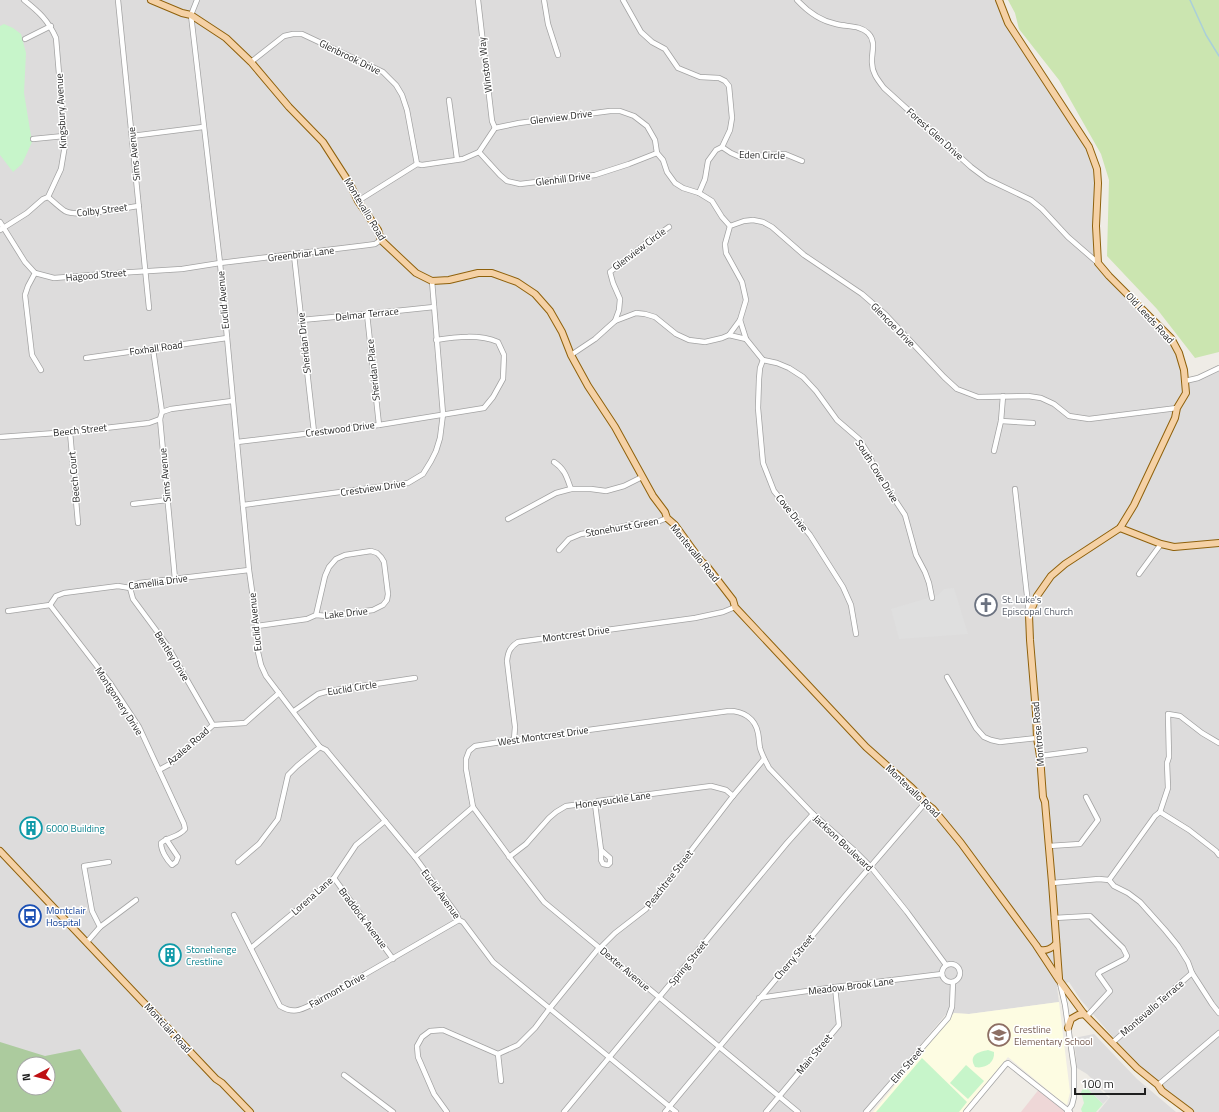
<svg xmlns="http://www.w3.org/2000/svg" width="1219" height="1112" viewBox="0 0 1219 1112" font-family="'Titillium Web',sans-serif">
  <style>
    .residential { fill: #dddcdc; fill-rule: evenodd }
    .commercial { fill: #eed7d7 }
    .education { fill: #fdfce2 }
    .grass { fill: #cbe5b0 }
    .forest { fill: #accb9e; fill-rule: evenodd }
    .park { fill: #c7f5ca }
    .parking { fill: #dfdfdf }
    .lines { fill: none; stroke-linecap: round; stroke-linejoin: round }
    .stream { stroke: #aacfd9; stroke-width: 1.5 }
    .minor-casing { stroke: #a3a3a3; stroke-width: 6 }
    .major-casing { stroke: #8f610c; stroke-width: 8 }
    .minor { stroke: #fff; stroke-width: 4.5 }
    .major { stroke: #f5d1a5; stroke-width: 6 }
    .labels { text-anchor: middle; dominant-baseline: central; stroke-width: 3; stroke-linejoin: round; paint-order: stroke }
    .street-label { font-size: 10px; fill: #1f1f1f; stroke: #fff }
    .worship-label { font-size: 10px; fill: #5b616d; stroke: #fff; text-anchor: start }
    .culture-label { font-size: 10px; fill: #0d838f; stroke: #fff; text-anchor: start }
    .transit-label { font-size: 10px; fill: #164399; stroke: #fff; text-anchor: start }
    .education-label { font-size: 10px; fill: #785e54; stroke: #fff; text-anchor: start }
  </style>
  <rect width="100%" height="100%" fill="#efece6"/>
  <g class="residential">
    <path d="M0,0h1001l9,22 89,146 -1,58 2,36 81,90 8,27 9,-2 21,-11v746h-27l-36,-30 -44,-46 -32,-37 -11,-17 -12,5 2,15 -90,12 -22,-1 -83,99h-864zM24,1064h24v24h-24z"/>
    <path d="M1094,1034l43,45 39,33h-78l12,-15 -23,-23 -10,-6 -3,-30z"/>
  </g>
  <path class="commercial" d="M1040,1088l29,24h-48z"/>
  <path class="education" d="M1059,1002l11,90 -3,13 -11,-8 -48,-40 -45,55h-90l81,-99 15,1z"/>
  <path class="grass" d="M1008,0h211v352l-24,6 -38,-49 -50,-53 2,-76 -8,-26 -42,-74 -40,-51 -4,-16z"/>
  <path class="forest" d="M0,1042l45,14 35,-7 42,63h-122zM24,1064h24v24h-24z"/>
  <g class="park">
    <path d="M4,24l9,4 8,6 5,19 -2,40 8,49 -10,22 -9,8 -13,-17v-129z"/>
    <path d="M988,1050l6,2c1,11 -9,17 -19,15 -7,-12 3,-15 13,-17z"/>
    <path d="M922,1058l45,44 -8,10h-83z"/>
    <path d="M966,1065l18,16 -16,18 -18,-16z"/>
    <path d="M1085,1086l18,18 -7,8h-14l-1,-3 3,-6 -3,-11z"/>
  </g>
  <g class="parking">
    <path d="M954,588l14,46 -69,5 -8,-30 47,-14 6,-6z"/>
    <path d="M1090,1080l19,18 -6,6 -18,-18z"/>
  </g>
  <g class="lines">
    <path class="stream" d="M1190,0l16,35 13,21"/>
    <g class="minor-casing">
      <g id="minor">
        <path d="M118,0l31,308"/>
        <path d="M197,0l-6,15 29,248 29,307 8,56 1,26 3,13 5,11 54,71 6,3 89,107 41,56 3,7 4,2 30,40 183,150"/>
        <path d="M478,0l14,121 3,7"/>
        <path d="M544,0l4,24 10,31"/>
        <path d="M623,0l18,32 11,10 13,7 13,19 22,9 19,1 6,3 4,5 3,32 -2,12 -8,17 -6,3 -8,11 -3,18 -6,14"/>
        <path d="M797,0c11,12 24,21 39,24 11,3 24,1 32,9 9,9 3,20 4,30 0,10 6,17 12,25l87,79 16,12 44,21 11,9 26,28 30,26"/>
        <path d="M25,39l26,-13"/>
        <path d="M251,62l33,-26 9,-2h9l81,38 13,13 6,10 5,15 10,54"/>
        <path d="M449,100l8,59"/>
        <path d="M132,136l71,-9"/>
        <path d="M33,139l31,-3"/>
        <path d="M722,147l9,6 9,4 45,-3 17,7"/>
        <path d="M479,152l21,23 7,6 13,3 75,-9 34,-11 28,-11"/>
        <path d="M48,197c5,4 11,10 17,14 13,7 57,-3 74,-5"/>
        <path d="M358,201l59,-37 5,1 41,-6 16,-7 16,-24 24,-5 91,-12h10l14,5 13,10 8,14 2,13 6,7 4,12 8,11 8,5 16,5 13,8 10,16 8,9"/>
        <path d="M0,222l25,40 10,11 19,5 63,-5 65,-4 38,-6 148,-18 7,-1 6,-4"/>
        <path d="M0,230l27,-17 16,-14 5,-2 13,-28 4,-24 -9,-107c-8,-18 -17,-26 -32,-38"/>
        <path d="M294,255l20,177"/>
        <path d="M35,273l-7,13 -3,9 7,60 9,15"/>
        <path d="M367,314l12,111"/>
        <path d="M301,320l66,-6 67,-7"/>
        <path d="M740,320l6,19 17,21 14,3 12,5 14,9 13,14 21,29 22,19 9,14 9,20 28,42 11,40 9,17 4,11 3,15"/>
        <path d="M615,321l4,-11 1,-11 -7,-16 -3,-11 35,-28 24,-17"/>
        <path d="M729,335l11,-15 6,-20 -4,-18 -16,-29 -1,-9 5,-18 14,-5 9,-1 10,2 9,5 32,28 58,39 24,21 58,62 13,12 21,8 50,-1 13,2 13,6 15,12 20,3 88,-11"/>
        <path d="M153,349l9,63 -2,7 15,160"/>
        <path d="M571,355l24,-16 20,-18 21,-8 9,1 10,3 21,17 13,6 16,2 17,-4 7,-3 17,4"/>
        <path d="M86,358l141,-20"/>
        <path d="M763,360l-3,8 -1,11 -1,29 5,55 11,28 36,44 33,52 8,18 5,29"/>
        <path d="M1185,381l13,-3 21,-10"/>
        <path d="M162,412l9,-3 61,-8"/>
        <path d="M1001,421l32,2"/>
        <path d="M70,432l8,91"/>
        <path d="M0,437l70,-5 79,-9 11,-4"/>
        <path d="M237,442l142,-17 105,-17 9,-11 10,-18 1,-24 -6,-13c-19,-8 -42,-5 -62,-2"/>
        <path d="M994,451l7,-30 2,-25"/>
        <path d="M554,462c11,7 13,16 17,27"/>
        <path d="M1015,489l14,124"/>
        <path d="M133,504l34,-4"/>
        <path d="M243,505l165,-22 15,-9 8,-13 5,-10 4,-13 3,-24 -11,-133"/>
        <path d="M508,519l48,-26 15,-4h20l15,2 18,-5 18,-9"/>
        <path d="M559,550l10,-11 12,-5 31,-5 21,-5 24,-2 10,-4"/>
        <path d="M1139,574l22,-30"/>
        <path d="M130,588l3,11 34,46 46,80"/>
        <path d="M50,605l60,78 29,44 45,97 1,5c-6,8 -17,8 -24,14 0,8 6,17 11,22l4,-3 2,-5 -12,-18"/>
        <path d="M8,611l42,-6 6,-9 8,-3 54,-7 12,2 9,-5 110,-13"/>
        <path d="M257,626l50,-7 9,-4 11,1 46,-6 10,-5 4,-5 1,-6 -4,-32 -3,-5 -4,-4 -6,-2 -26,4 -9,4 -7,8 -4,9 -9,39"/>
        <path d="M947,677l29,51 8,9 7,3 9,2 37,-4"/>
        <path d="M294,711l24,-17 11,-3 86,-13"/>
        <path d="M514,740l1,-13 -8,-66c1,-9 3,-14 11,-19l177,-24 28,-6 12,-5"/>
        <path d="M1040,756l45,-6"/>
        <path d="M159,770l11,-6 43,-39 32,-2 34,-30"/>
        <path d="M595,804l6,46v10l2,4 5,1 2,-2v-5l-9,-8"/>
        <path d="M473,807l41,56 30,39 254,210"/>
        <path d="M1160,812l29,18 27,21 3,4"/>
        <path d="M1049,846l31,-2 18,-24 -12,-23"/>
        <path d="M415,857l58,-50 -7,-38v-10l3,-8 6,-5 39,-6 215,-29c14,0 26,7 29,22 1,5 1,10 2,15 2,7 6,14 9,20l44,46 42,37 16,16 36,45 39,53"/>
        <path d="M509,857l17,-13 23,-26 7,-6 10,-6 24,-3 5,1 3,-3 113,-15 15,4 7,6"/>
        <path d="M238,862l21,-18 19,-25 10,-44 9,-9 23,-19"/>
        <path d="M334,878l59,81"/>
        <path d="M1109,880l46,-64 5,-4 8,-24 -1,-25 2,-6 -1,-43 12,2 22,17 17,10"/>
        <path d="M1109,880l5,6 14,7 12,9 25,28 13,16 10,16 4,11 20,31 7,9"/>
        <path d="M1052,883l47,-4 10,1"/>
        <path d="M234,915l46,91c15,9 22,3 37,-4l142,-82"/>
        <path d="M1054,918l36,-2 33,32 4,8 -2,3 -25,13 -2,2 12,17 -23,25"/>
        <path d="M100,927l36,-27"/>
        <path d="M87,942l13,-15 -8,-16 -8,-45 25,-4"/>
        <path d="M251,948l53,-44 30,-26 22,-33 29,-24"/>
        <circle cx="951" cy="973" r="9"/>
        <path d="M1060,983l5,22 9,63v29l-2,8 -5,7"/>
        <path d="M759,998l76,-11 107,-13"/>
        <path d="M1112,1043l80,-70"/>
        <path d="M498,1054l3,27"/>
        <path d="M344,1075l49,37"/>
        <path d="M1158,1085l61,-52"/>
        <path d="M447,1112l-13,-18 -16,-37 -1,-11 5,-9 8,-6 13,-1 55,24 20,-9 17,-17 15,-20 48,-59 2,-1 15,-15 31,-24 87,-113 31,-37"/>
        <path d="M564,1112l223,-269 26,-29"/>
        <path d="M665,1112l181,-217 79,-92"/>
        <path d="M766,1112l73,-87 -4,-38"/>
        <path d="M866,1112l82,-94 4,-11 1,-25"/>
        <path d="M966,1112l40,-48 2,-1 62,49"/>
      </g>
    </g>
    <g class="major-casing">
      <g id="major">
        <path d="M151,0l31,13 9,2 35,23 25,24 38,45 34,35 27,42 8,17 20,29 3,10 35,33 16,8 17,-1 29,-7h14l25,9 18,12 15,17 12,21 9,23 17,31 27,41 38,69 12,16 2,6 8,7 26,36 5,4 27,35 2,7 131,140 46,41 11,11 2,4 8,6 28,34 75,102 23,35 25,34 53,54 21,17 4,6 28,21"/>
        <path d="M999,0l9,23 81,124 8,22 1,14 -2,43 2,37 11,13 62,62 8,15 5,17 2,23 -9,15 -2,10 -41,87 -14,23 -55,36 -14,12 -14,20 -8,19 1,25 6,73 1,25 3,18 3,41 2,5 7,81 7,95"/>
        <path d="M1120,528l41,16 13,3 45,-4"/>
        <path d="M0,851l216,228 6,4 28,29"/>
        <path d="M1040,950c7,1 11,-1 16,-6"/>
        <path d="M1068,1028l3,-9 7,-4 6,-1"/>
      </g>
    </g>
    <use href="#minor" class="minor"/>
    <use href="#major" class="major"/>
  </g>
  <defs>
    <g id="church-ring" transform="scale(1.15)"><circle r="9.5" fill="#fff" stroke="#6b7280" stroke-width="1.5"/><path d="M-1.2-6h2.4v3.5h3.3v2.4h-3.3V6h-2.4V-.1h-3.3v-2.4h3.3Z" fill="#6b7280"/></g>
    <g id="building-ring" transform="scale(1.15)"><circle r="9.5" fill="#fff" stroke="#0f9aa8" stroke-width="1.5"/><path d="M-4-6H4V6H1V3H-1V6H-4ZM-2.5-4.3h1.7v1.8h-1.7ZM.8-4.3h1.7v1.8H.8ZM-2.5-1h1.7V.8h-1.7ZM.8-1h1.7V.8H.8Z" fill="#0f9aa8"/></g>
    <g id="bus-ring" transform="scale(1.15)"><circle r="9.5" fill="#fff" stroke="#1a4fb4" stroke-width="1.5"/><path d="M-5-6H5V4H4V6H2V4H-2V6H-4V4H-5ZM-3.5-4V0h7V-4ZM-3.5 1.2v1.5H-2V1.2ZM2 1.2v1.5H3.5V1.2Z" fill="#1a4fb4"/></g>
    <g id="school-ring" transform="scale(1.15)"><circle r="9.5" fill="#fff" stroke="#8d6e63" stroke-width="1.5"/><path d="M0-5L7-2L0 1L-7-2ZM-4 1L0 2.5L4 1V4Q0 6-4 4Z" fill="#8d6e63"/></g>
  </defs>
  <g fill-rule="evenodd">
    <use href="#church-ring" x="986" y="605"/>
    <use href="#building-ring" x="31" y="828"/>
    <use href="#bus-ring" x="30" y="916"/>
    <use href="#building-ring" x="170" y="955"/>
    <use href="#school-ring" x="999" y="1035"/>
  </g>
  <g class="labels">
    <g class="street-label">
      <text transform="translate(350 57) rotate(26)">Glenbrook Drive</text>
      <text transform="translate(485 65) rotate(-97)">Winston Way</text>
      <text transform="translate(61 111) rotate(-93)">Kingsbury Avenue</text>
      <text transform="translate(561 117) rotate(-7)">Glenview Drive</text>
      <text transform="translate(935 134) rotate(42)">Forest Glen Drive</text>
      <text transform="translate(134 154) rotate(-96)">Sims Avenue</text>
      <text transform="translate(762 155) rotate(1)">Eden Circle</text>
      <text transform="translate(563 179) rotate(-7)">Glenhill Drive</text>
      <text transform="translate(365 209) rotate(59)">Montevallo Road</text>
      <text transform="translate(102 210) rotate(-7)">Colby Street</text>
      <text transform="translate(639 249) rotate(-37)">Glenview Circle</text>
      <text transform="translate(301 254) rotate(-7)">Greenbriar Lane</text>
      <text transform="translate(96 275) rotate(-5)">Hagood Street</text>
      <text transform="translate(223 300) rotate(-95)">Euclid Avenue</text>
      <text transform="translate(367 314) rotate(-6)">Delmar Terrace</text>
      <text transform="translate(1150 318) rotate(47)">Old Leeds Road</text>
      <text transform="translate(893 325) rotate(45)">Glencoe Drive</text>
      <text transform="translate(304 343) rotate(-96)">Sheridan Drive</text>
      <text transform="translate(156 348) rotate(-8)">Foxhall Road</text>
      <text transform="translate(373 370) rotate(-96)">Sheridan Place</text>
      <text transform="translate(340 429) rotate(-7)">Crestwood Drive</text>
      <text transform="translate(80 430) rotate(-6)">Beech Street</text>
      <text transform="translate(877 471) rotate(58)">South Cove Drive</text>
      <text transform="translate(165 475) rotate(-95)">Sims Avenue</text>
      <text transform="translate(74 477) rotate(-95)">Beech Court</text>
      <text transform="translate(373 488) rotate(-8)">Crestview Drive</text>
      <text transform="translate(792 513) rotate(51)">Cove Drive</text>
      <text transform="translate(622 527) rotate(-10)">Stonehurst Green</text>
      <text transform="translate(695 553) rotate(51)">Montevallo Road</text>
      <text transform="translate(158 582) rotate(-8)">Camellia Drive</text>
      <text transform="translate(346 613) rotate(-6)">Lake Drive</text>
      <text transform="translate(255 622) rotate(-96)">Euclid Avenue</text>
      <text transform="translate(576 634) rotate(-8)">Montcrest Drive</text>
      <text transform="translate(172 656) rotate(58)">Bentley Drive</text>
      <text transform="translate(352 688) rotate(-9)">Euclid Circle</text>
      <text transform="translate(119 701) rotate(57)">Montgomery Drive</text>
      <text transform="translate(1038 734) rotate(-95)">Montrose Road</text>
      <text transform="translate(543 736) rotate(-8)">West Montcrest Drive</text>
      <text transform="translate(188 746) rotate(-41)">Azalea Road</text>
      <text transform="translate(913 791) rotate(44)">Montevallo Road</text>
      <text transform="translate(613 800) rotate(-8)">Honeysuckle Lane</text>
      <text transform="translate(843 843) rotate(43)">Jackson Boulevard</text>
      <text transform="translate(669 879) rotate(-52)">Peachtree Street</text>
      <text transform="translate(441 894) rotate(54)">Euclid Avenue</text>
      <text transform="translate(312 896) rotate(-42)">Lorena Lane</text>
      <text transform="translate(363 918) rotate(53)">Braddock Avenue</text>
      <text transform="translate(794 957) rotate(-50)">Cherry Street</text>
      <text transform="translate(688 963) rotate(-51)">Spring Street</text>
      <text transform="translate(625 969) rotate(40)">Dexter Avenue</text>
      <text transform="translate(851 986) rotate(-7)">Meadow Brook Lane</text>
      <text transform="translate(337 990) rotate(-29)">Fairmont Drive</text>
      <text transform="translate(1152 1008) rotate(-41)">Montevallo Terrace</text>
      <text transform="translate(168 1028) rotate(47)">Montclair Road</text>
      <text transform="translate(814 1054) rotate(-50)">Main Street</text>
      <text transform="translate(907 1065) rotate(-49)">Elm Street</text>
    </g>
    <g class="worship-label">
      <text x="1002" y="599">St. Luke's<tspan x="1002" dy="12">Episcopal Church</tspan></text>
    </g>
    <g class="culture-label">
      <text x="46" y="828">6000 Building</text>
      <text x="186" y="949">Stonehenge<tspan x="186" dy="12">Crestline</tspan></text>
    </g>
    <g class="transit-label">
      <text x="46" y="910">Montclair<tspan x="46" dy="12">Hospital</tspan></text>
    </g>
    <g class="education-label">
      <text x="1014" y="1029">Crestline<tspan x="1014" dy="12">Elementary School</tspan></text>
    </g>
  </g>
  <g transform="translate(36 1076) rotate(263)"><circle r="19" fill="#ffffff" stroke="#a5a5a5"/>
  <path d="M0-3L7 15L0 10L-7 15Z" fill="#bf1013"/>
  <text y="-6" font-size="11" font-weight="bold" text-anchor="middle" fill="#1f1f1f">N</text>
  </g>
  <path d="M1075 1088v6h70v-6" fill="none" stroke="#1f1f1f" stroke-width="2"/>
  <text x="1081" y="1088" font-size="12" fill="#1f1f1f" stroke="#ffffff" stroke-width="3" paint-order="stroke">100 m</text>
</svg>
